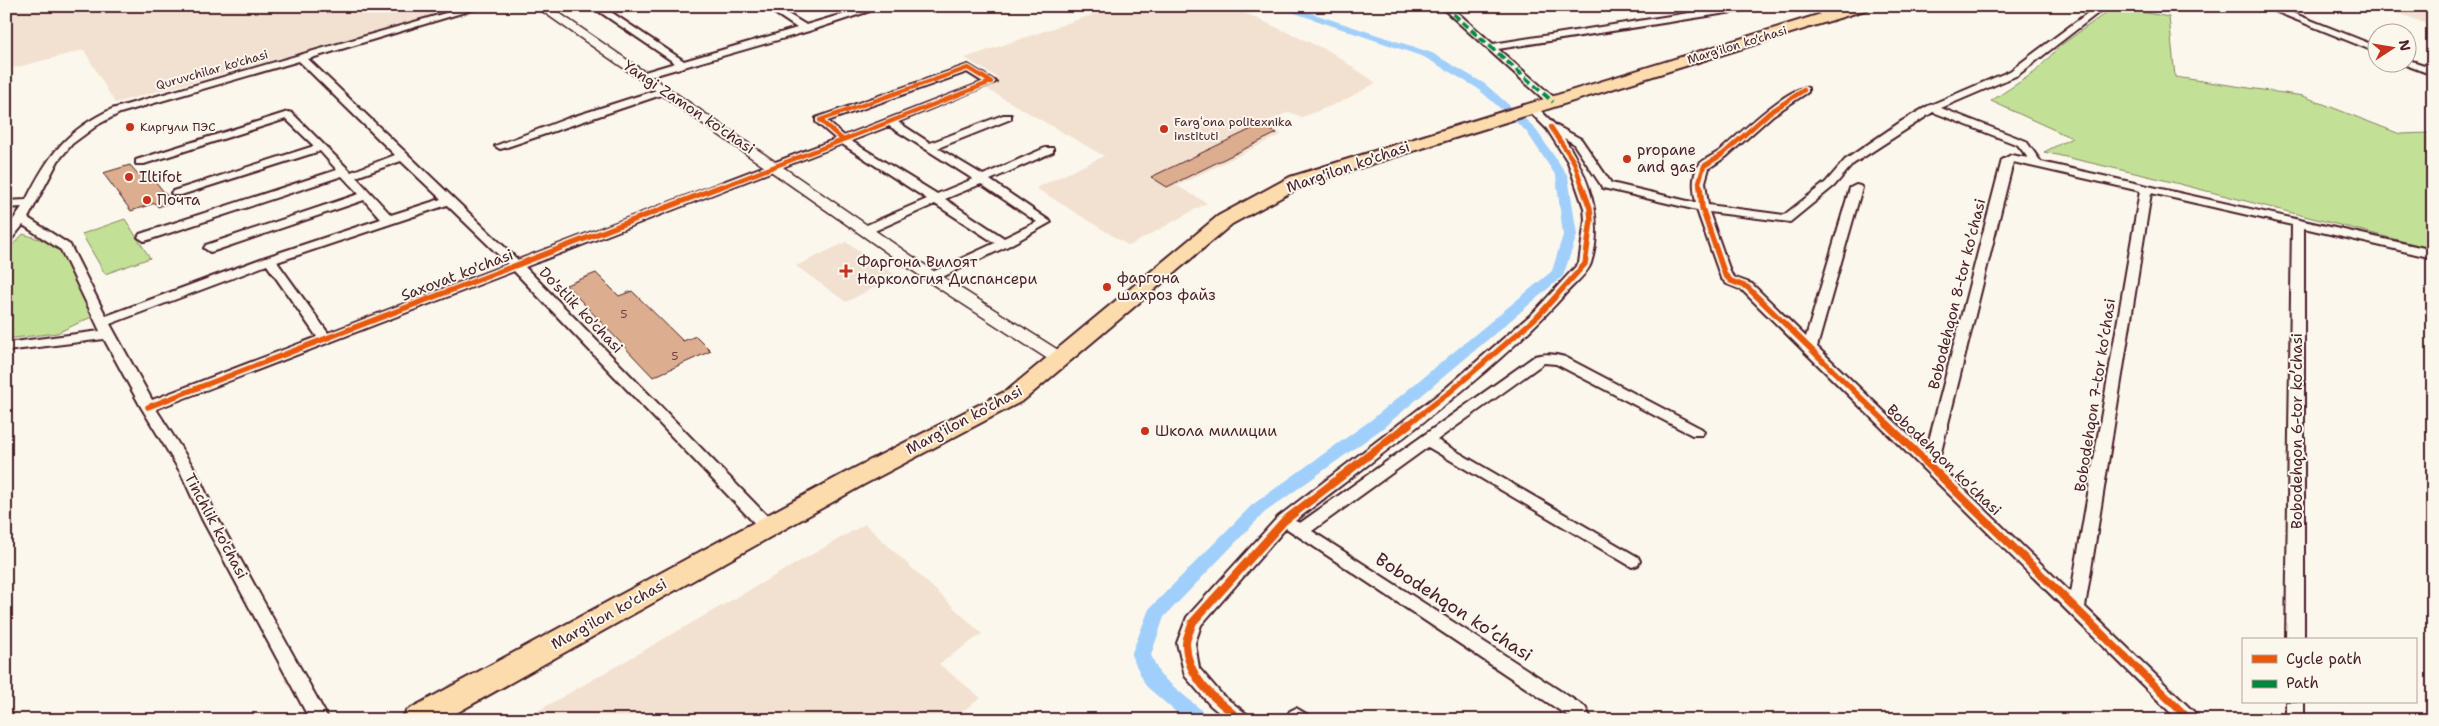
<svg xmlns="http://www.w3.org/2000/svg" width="2439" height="726" viewBox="0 0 2439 726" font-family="'Shantell Sans',sans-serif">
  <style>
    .built { fill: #f2e1d0 }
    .green { fill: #c3e097; stroke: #868061 }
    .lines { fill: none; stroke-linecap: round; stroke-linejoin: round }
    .canal { fill: #a1cffc; fill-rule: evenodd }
    .building { fill: #dcad8e; stroke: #4a1f2b }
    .minor-casing { stroke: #4a1f2b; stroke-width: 4 }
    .tertiary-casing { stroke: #4a1f2b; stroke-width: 3 }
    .primary-casing { stroke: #4a1f2b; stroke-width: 4 }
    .minor { fill: #fbf7ec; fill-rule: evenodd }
    .tertiary { fill: #fbf7ec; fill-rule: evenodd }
    .primary { fill: #fcdcac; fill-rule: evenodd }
    .rail { stroke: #4a1f2b; stroke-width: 2.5 }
    .quiet { stroke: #00873e; stroke-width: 4; stroke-dasharray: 8 4; stroke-linecap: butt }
    .cycleway-far2-casing { stroke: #fbf7ec; stroke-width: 7 }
    .cycleway-far1-casing { stroke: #fbf7ec; stroke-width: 9 }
    .cycleway-casing { stroke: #fbf7ec; stroke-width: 11 }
    .cycleway-far2 { stroke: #e8590c; stroke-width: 4.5 }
    .cycleway-far1 { stroke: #e8590c; stroke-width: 5.5 }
    .cycleway { stroke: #e8590c; stroke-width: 8 }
    .poi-dot { fill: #c8321e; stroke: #fbf7ec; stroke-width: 2 }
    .labels { text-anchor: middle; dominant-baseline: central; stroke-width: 4; stroke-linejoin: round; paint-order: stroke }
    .far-street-label { font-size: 12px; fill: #4a1f2b; stroke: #fbf7ec }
    .far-poi-label { font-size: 12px; fill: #4a1f2b; stroke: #fbf7ec; text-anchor: start }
    .number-label { font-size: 12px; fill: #6e4244 }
    .street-label { font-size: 15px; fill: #4a1f2b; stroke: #fbf7ec }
    .poi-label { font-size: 15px; fill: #4a1f2b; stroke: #fbf7ec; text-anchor: start }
    .near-street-label { font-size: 18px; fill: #4a1f2b; stroke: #fbf7ec }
  </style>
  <rect width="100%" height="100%" fill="#fbf7ec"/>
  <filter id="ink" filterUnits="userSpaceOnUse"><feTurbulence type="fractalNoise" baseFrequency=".02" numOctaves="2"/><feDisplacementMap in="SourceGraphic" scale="10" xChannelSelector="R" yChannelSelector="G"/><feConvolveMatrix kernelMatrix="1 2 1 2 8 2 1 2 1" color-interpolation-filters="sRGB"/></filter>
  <g filter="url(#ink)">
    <g class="built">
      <path d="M6,6h464l-355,97 -31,-53 -78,20z"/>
      <path d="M1118,6h19l18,8 25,-8h49l102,46 45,31 -35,19 -39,15 -13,-5 -28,12 21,10 -105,52 30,17 -78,43 -93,-58 68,-32 -124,-71 18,-7 -33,-20z"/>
      <path d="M2378,6l55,1v19z"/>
      <path d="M846,242l51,34 -51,26 -50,-36z"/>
      <path d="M865,524l117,110 -43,30 42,34 -31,22h-428z"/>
    </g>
    <g class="green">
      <path d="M2114,7l55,10 6,60 128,19 97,38 30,-1 3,2v114l-277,-71 -112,-26 28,-14 -81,-37 44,-29 26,-27z"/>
      <path d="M125,219l25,39 -45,16 -23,-40z"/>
      <path d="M23,234l42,13 33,67 -41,19 -51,6v-87z"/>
    </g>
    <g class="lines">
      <path class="canal" d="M1274,6h16l142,47 53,31 49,43 34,49 9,59 -14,41 -180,152 -119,85 -100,104 -13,38 9,20 46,39 3,6h-24l-39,-34 -15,-31 18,-46 103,-104 119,-85 181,-149 11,-36 -7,-59 -30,-45 -49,-43 -53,-31z"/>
    </g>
    <g class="building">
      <path d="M1260,125l17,8 -110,54 -16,-10z"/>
      <path d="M130,165l8,9 9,-3 25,31 -14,5 -3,-4 -24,8 -28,-38z"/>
      <path d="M596,273l23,23 13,-5 51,50 13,-5 15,15 -58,26 -87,-92z"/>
    </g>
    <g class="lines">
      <g class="minor-casing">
        <g id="minor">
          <path d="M470,6h15l-177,53 210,201 318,-121 -20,-17v-4l152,-53 28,17 -98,40 32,21 73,-28h8v4l-73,29 45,27 62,-27h8v4l-63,28 61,42 -43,24 -72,34h-8l-2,-3 2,-3 67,-31 -60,-39 -65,29h-8l-2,-3 2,-3 65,-28 -85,-55 -317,123 248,255 2,4 -2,4h-12l-247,-259 -358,138 41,64 21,46 111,201h-19l-108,-201 -21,-46 -40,-66 -37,-68 -98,12v-8l94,-12 -39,-81 -38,-25 -13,16 -4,1v-12l16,-23 -16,1v-7l20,-1c22,-44 40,-70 86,-91zM299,61l96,94 -44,17 -59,-59 -4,-1 -152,48v4h8l142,-45 28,27 -141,45 -2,2 2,2h8l139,-44 17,19 -197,64 -2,3 6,4 4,-1 194,-64 17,18 -153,51 -2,3 6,4 4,-1 150,-51 17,19 -115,38 -160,59 -36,-71 -42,-27 30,-57 14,-17 27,-20 21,-11zM967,72l16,10 -139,54 -17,-15zM889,126l84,53 -36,15 -86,-53zM401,161l40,38 -50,16 -35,-38zM981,184l56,38 -33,16 -59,-39zM447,205l61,59 -180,69 -51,-71zM267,265l50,72 -165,63 -42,-76z"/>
          <path d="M591,6h11l82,55 113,-33 -33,-22h11l31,19 64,-19h15l-76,25 -167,48 -5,-3 1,-2 37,-11z"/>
          <path d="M1440,6h10l43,38 240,-38h23l-4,3 -254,40 59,51v4h-8z"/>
          <path d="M1816,6h9l5,11 -2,2h-6z"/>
          <path d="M2097,6h10l-89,69 -77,33 85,33 15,21 392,88v8l-129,-30v412h-18l6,-415 -141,-32 -66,414 112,108 2,5h-21l-436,-430 -15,-6 -6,-6 -24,-68 -94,-22 -30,-45 -9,-5c24,37 41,80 27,125 -3,10 -17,21 -24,29 -76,85 -182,158 -272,229l5,2 235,-167c11,-3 19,-2 30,1l137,72 2,3 -2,3h-10l-136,-71 -12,-1 -107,77 201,117 2,4 -2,4 -6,2 -204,-120 -116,84 273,176 7,13h-18l-288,-192 -85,97 -6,18 4,25 23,27 26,20 2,5h-22l-18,-15 -25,-29 -8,-33 10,-26 91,-100 167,-128 89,-77 45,-49 6,-43 -1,-12 -16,-46 -21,-33 -19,-19v-4h8l19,19 26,14 30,44 85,20c-2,-12 -5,-26 3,-38 4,-6 16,-10 22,-15 14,-12 70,-66 87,-62v4l-35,23 -46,41 -18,12 -4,14 3,23 76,10 42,-33 19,-22 57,-39 26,-15 82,-35zM1933,112l85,33 10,13 -17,-3 -9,5 -76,292 -109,-105 45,-159 -2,-2 -4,-1 -6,3 -44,149 -54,-53 -17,-6 -4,-4 -22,-62 81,10 44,-36 19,-22zM2013,162l127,29 -69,402 -133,-129z"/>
          <path d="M2262,6h13l101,40v6z"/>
          <path d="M2406,59l27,9v7l-30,-11 -2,-2h5z"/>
          <path d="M663,88l4,1v4l-163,55 -4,1 -5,-3 71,-27z"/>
          <rect x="2286" y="702" width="18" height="18"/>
          <path d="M1296,708l12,7 2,5h-21l-2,-4 3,-5z"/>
        </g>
      </g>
      <g class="tertiary-casing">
        <path id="tertiary" d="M535,6h14l389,268 128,81 3,4 -3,4h-12l-128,-83z"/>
      </g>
      <g class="primary-casing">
        <path id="primary" d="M1847,6h23l-2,3 -564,176 -72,39 -208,176 -161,85 -419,235h-42l4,-9 439,-238 163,-83 210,-174 72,-39z"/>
      </g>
      <use href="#minor" class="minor"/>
      <use href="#tertiary" class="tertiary"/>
      <use href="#primary" class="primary"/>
      <path class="rail" d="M2416,6l17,6"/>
      <path class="quiet" d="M1444,6l109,96"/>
      <g class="cycleway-far2-casing">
        <g id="cycleway-far2">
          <path d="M968,68l23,14 -148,58 -23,-20z"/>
          <path d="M1551,127l23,35 9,26"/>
          <path d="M719,188l124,-48"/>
          <path d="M1700,188l-1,-6 5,-16 19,-12 46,-41 35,-23"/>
        </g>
      </g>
      <g class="cycleway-far1-casing">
        <g id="cycleway-far1">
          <path d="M1700,186l2,22 23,67 6,6 16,6 142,138"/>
          <path d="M148,407l574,-221"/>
          <path d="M1407,425l43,-33 89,-77 46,-51 6,-44 -1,-12 -8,-22"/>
        </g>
      </g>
      <g class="cycleway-casing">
        <g id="cycleway">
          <path d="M1887,424l303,296"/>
          <path d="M1241,720c-25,-20 -54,-41 -55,-76 0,-7 5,-15 7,-22l91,-101 125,-97"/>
        </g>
      </g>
      <use href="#cycleway-far2" class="cycleway-far2"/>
      <use href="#cycleway-far1" class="cycleway-far1"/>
      <use href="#cycleway" class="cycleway"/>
    </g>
  </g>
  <g class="poi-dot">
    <circle cx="130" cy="127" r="5"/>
    <circle cx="1164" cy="129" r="5"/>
    <circle cx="1627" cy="159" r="5"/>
    <circle cx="129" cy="177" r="5"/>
    <circle cx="147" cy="200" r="5"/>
    <path d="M843.5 263.5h5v5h5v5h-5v5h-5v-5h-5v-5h5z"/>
    <circle cx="1107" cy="287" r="5"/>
    <circle cx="1145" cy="431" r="5"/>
  </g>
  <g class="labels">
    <g class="far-street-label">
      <text transform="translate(1737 45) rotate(-17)">Marg'ilon ko'chasi</text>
      <text transform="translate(212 70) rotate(-16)">Quruvchilar ko'chasi</text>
    </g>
    <g class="far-poi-label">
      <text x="1174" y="122">Fargʻona politexnika<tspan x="1174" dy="14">instituti</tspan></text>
      <text x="140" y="127">Киргули ПЭС</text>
    </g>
    <g class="number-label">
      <text x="624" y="314">5</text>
      <text x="675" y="356">5</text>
    </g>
    <g class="street-label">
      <text transform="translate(689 107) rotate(34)">Yangi Zamon ko'chasi</text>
      <text transform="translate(1348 167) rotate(-19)">Marg'ilon ko'chasi</text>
      <text transform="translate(457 275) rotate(-21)">Saxovat ko'chasi</text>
      <text transform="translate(1957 294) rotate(-76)">Bobodehqon 8-tor koʼchasi</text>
      <text transform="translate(581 310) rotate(46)">Do'stlik ko'chasi</text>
      <text transform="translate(2095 395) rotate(-81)">Bobodehqon 7-tor koʼchasi</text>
      <text transform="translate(964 420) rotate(-28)">Marg'ilon ko'chasi</text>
      <text transform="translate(2297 431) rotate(-90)">Bobodehqon 6-tor koʼchasi</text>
      <text transform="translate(1944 460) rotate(44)">Bobodehqon koʼchasi</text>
      <text transform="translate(216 526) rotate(62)">Tinchlik ko'chasi</text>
      <text transform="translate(609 614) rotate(-29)">Marg'ilon ko'chasi</text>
    </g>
    <g class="poi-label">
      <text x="1637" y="150">propane<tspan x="1637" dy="17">and gas</tspan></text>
      <text x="139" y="177">Iltifot</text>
      <text x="157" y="200">Почта</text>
      <text x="857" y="262">Фаргона Вилоят<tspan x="857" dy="17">Наркология Диспансери</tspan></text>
      <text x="1117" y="278">фаргона<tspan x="1117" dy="17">шахроз файз</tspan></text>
      <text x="1155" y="431">Школа милиции</text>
    </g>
    <g class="near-street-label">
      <text transform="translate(1454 607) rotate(33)">Bobodehqon koʼchasi</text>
    </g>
  </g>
  <rect width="2439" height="726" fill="none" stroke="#fbf7ec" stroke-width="25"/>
  <rect x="12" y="12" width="2414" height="701" fill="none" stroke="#4a1f2b" stroke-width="2" filter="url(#ink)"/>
  <rect x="2242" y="638" width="175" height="65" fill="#fbf7ec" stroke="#b4a19f"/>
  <rect x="2252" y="655" width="25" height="8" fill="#e8590c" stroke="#b4a19f"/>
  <text x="2286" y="664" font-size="15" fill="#4a1f2b">Cycle path</text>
  <rect x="2252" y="680" width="25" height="8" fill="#00873e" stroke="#b4a19f"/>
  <text x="2286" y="688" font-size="15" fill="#4a1f2b">Path</text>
  <g transform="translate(2392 48) rotate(78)"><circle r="24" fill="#fbf7ec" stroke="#b4a19f"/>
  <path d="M0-4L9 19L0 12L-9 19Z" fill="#c8321e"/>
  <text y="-8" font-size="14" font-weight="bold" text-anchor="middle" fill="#4a1f2b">N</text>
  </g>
</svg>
